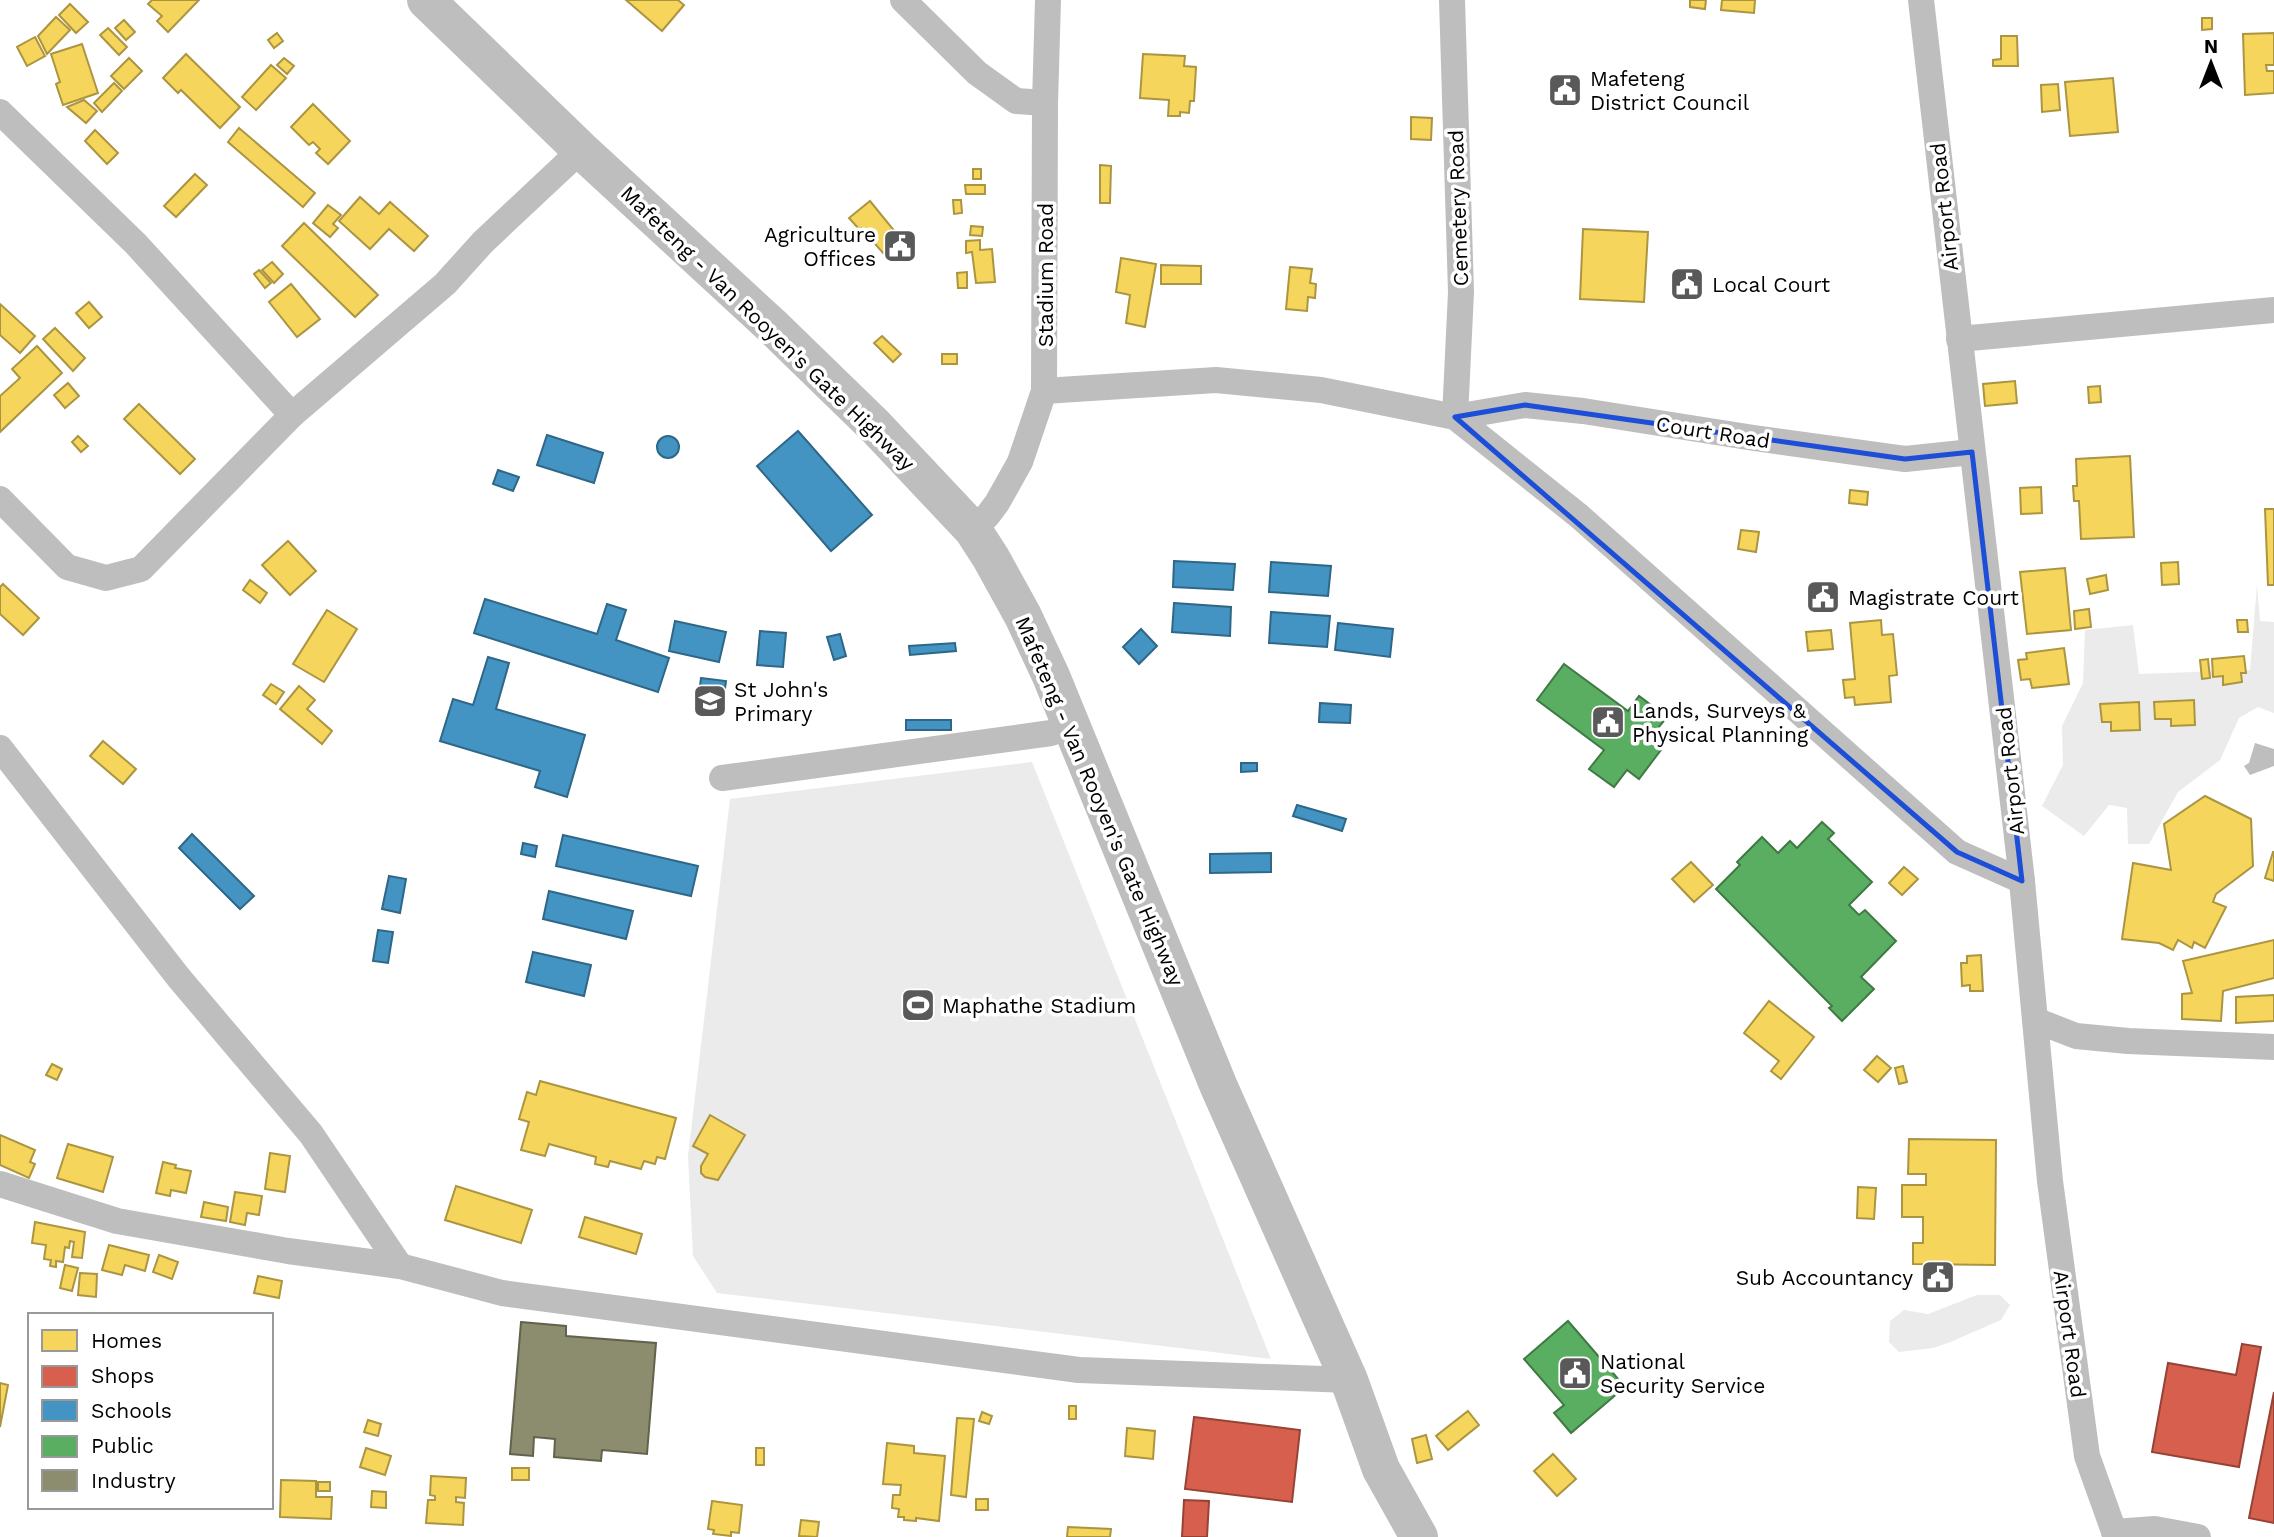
<svg xmlns="http://www.w3.org/2000/svg" width="2274" height="1537" viewBox="0 0 2274 1537" font-family="'Work Sans',sans-serif">
  <style>
    .green { fill: #ebebeb }
    .water { fill: #bebebe }
    .homes { fill: #f6d55c; stroke: #ac9540; stroke-width: 2 }
    .shops { fill: #d6604d; stroke: #964336; stroke-width: 2 }
    .schools { fill: #4393c3; stroke: #2f6788; stroke-width: 2 }
    .public { fill: #5aae61; stroke: #3f7a44; stroke-width: 2 }
    .industry { fill: #8c8c6e; stroke: #62624d; stroke-width: 2 }
    .lines { fill: none; stroke-linecap: round; stroke-linejoin: round }
    .minor { stroke: #bebebe; stroke-width: 26 }
    .primary { stroke: #bebebe; stroke-width: 38 }
    .marked { fill: none; stroke: #1d4ed8; stroke-width: 5; stroke-linejoin: round }
    .labels { text-anchor: middle; dominant-baseline: central; stroke-width: 7; stroke-linejoin: round; paint-order: stroke }
    .poi-label { font-size: 21px; fill: #000; stroke: #fff; text-anchor: start }
    .street-label { font-size: 21px; fill: #000; stroke: #fff }
  </style>
  <rect width="100%" height="100%" fill="#fff"/>
  <g class="green">
    <path d="M2257,585l3,36 14,1v91l-16,-6 -19,11 -19,42 -42,32 -29,52h-21l-1,-36 -18,-3 -25,31 -42,-30 21,-41 -1,-39 21,-43 2,-53 48,-5 6,49 111,-4z"/>
    <path d="M1032,762l239,597 -554,-66 -24,-37 -5,-100 42,-357z"/>
    <path d="M1977,1295h23l10,10 -9,15 -53,23 -15,5 -34,4 -10,-10 1,-21 14,-11 24,4z"/>
  </g>
  <path class="water" d="M2255,743l19,6v17l-24,9 -6,-9 5,-3z"/>
  <g class="homes">
    <path d="M152,0h47l-31,32 -11,-11 5,-5 -14,-12z"/>
    <path d="M626,0h52l6,5 -22,26z"/>
    <path d="M1690,0h16l-1,9 -15,-2z"/>
    <path d="M1722,0h33l-1,13 -33,-3z"/>
    <path d="M70,4l18,18 -12,11 -17,-18z"/>
    <path d="M56,17l14,13 -23,24 -9,-18z"/>
    <path d="M2202,18h10v11l-10,1z"/>
    <path d="M124,20l11,12 -9,8 -11,-12z"/>
    <path d="M108,28l19,19 -8,8 -19,-20z"/>
    <path d="M277,33l6,8 -9,7 -6,-8z"/>
    <path d="M2274,33v32h-8l1,6h7v22l-29,2 -2,-61z"/>
    <path d="M2001,36h16l1,30h-25v-6l8,-1z"/>
    <path d="M35,37l10,19 -18,10 -10,-19z"/>
    <path d="M82,44l16,49 -35,12 -7,-21 4,-2 -9,-28z"/>
    <path d="M186,54l54,53 -20,21 -39,-38 -3,3 -15,-15z"/>
    <path d="M1143,54l42,2 -1,10 12,1 -2,34h-4l-1,12 -9,-1v4h-12l1,-16 -29,-2z"/>
    <path d="M129,58l13,13 -18,18 -13,-13z"/>
    <path d="M284,58l10,8 -7,8 -10,-9z"/>
    <path d="M271,65l15,13 -30,32 -14,-13z"/>
    <path d="M2113,78l5,54 -48,4 -5,-54z"/>
    <path d="M114,83l8,8 -20,21 -8,-9z"/>
    <path d="M2058,84l2,26 -18,2 -1,-27z"/>
    <path d="M84,100l13,11 -11,12 -19,-16z"/>
    <path d="M313,104l37,37 -22,23 -12,-11 4,-4 -7,-7 -4,3 -18,-18z"/>
    <path d="M1411,117l21,1 -1,22 -20,-1z"/>
    <path d="M239,128l76,65 -12,14 -75,-65z"/>
    <path d="M95,130l23,23 -11,11 -22,-23z"/>
    <path d="M1100,165l11,1 -1,37h-10z"/>
    <rect x="973" y="169" width="8" height="10"/>
    <path d="M195,174l12,11 -31,32 -12,-11z"/>
    <path d="M965,185h20v9h-19z"/>
    <path d="M360,197l19,17 11,-12 38,34 -14,15 -25,-22 -19,20 -31,-28z"/>
    <path d="M953,200h8l1,13 -8,1z"/>
    <path d="M870,201l31,38 -18,14 -22,-25 -2,1 -10,-11z"/>
    <path d="M328,205l13,10 -8,9 5,4 -8,9 -17,-14z"/>
    <path d="M304,223l74,72 -23,22 -73,-71z"/>
    <path d="M971,226l12,1 -1,9 -12,-1z"/>
    <path d="M1583,229l65,3 -4,70 -64,-3z"/>
    <path d="M980,240v10l12,-1 3,33 -19,1 -4,-31 -6,1v-12z"/>
    <path d="M1121,258l35,6 -11,63 -19,-4 4,-28 -14,-3z"/>
    <path d="M272,262l11,12 -9,9 -12,-13z"/>
    <path d="M1161,265l40,1v18h-40z"/>
    <path d="M1290,267l22,2 -2,14 6,1 -1,14 -7,-1 -1,14 -21,-2z"/>
    <path d="M259,270l12,13 -6,5 -11,-14z"/>
    <path d="M967,272v16h-9l-1,-15z"/>
    <path d="M291,284l29,35 -23,18 -28,-35z"/>
    <path d="M89,302l13,15 -13,11 -13,-15z"/>
    <path d="M0,304l35,32 -15,17 -20,-18z"/>
    <path d="M55,328l30,30 -12,13 -30,-32z"/>
    <path d="M882,336l19,18 -8,8 -19,-19z"/>
    <path d="M37,346l25,27 -62,59v-36l20,-18 -8,-9z"/>
    <rect x="942" y="354" width="15" height="10"/>
    <path d="M2015,381l2,22 -32,3 -2,-22z"/>
    <path d="M68,383l11,13 -14,12 -11,-13z"/>
    <path d="M2100,386l1,16 -12,1 -1,-16z"/>
    <path d="M139,404l56,55 -15,15 -56,-55z"/>
    <path d="M78,436l10,10 -7,6 -9,-10z"/>
    <path d="M2130,456l4,81 -53,2 -2,-38h-5l-1,-15h4l-1,-27z"/>
    <path d="M2041,487l1,26 -21,1 -1,-26z"/>
    <path d="M1850,490l18,2 -1,13 -18,-2z"/>
    <path d="M2265,509h9v76h-6z"/>
    <path d="M1741,530l18,2 -3,20 -18,-3z"/>
    <path d="M288,541l28,30 -26,24 -28,-30z"/>
    <path d="M2178,562l1,22 -17,1 -1,-22z"/>
    <path d="M2065,568l6,62 -44,4 -7,-62z"/>
    <path d="M2106,575l2,15 -18,4 -3,-15z"/>
    <path d="M250,580l17,13 -7,10 -17,-13z"/>
    <path d="M3,584l36,34 -16,17 -23,-21v-27z"/>
    <path d="M2089,609l2,18 -16,2 -1,-18z"/>
    <path d="M327,610l30,19 -33,53 -31,-18z"/>
    <path d="M1881,620l1,15 11,-1 4,41 -8,1 2,26 -36,3 -1,-8 -9,1 -2,-18 12,-1 -5,-56z"/>
    <path d="M2237,620h10l1,12h-10z"/>
    <path d="M1831,630l2,19 -25,2 -2,-19z"/>
    <path d="M2064,648l5,36 -37,4 -2,-9 -9,1 -3,-20 9,-1 -1,-6z"/>
    <path d="M2244,656l2,17h-5l1,9 -19,3v-9l-10,1 -1,-18z"/>
    <path d="M2208,659l2,19 -8,1 -2,-19z"/>
    <path d="M271,684l13,8 -8,12 -13,-9z"/>
    <path d="M299,686l16,14 -8,9 25,22 -10,13 -42,-35z"/>
    <path d="M2194,700l1,25 -24,1v-7h-16l-1,-17z"/>
    <path d="M2139,702l1,28 -29,1v-9h-9l-2,-18z"/>
    <path d="M103,741l33,28 -13,15 -33,-28z"/>
    <path d="M2205,796l46,23 2,47 -37,28 -3,8 13,5 -21,41 -11,-6 -2,6 -14,-8 -5,10 -14,-7 -37,-4 11,-76 38,7 -7,-46z"/>
    <path d="M2273,852h1v29l-9,-3z"/>
    <path d="M1691,862l22,23 -19,17 -22,-23z"/>
    <path d="M1904,867l14,12 -16,16 -13,-12z"/>
    <path d="M2274,940v38l-51,13 -2,30 -39,-2v-25l10,-1 -9,-32z"/>
    <path d="M1981,955l2,36h-13v-6l-8,1 -1,-23h6v-7z"/>
    <path d="M2274,995v26l-38,2v-26z"/>
    <path d="M1769,1001l45,36 -33,42 -10,-8 8,-10 -35,-28z"/>
    <path d="M1877,1056l14,12 -13,14 -14,-12z"/>
    <path d="M52,1064l10,5 -5,11 -11,-5z"/>
    <path d="M1903,1066l4,16 -8,2 -4,-16z"/>
    <path d="M540,1081l136,37 -11,41 -8,-2 -2,7 -11,-3 -3,8 -31,-8 -2,6 -13,-3 1,-7 -47,-13 -4,12 -24,-6 8,-28 -10,-3 8,-27 9,3z"/>
    <path d="M710,1115l35,20 -27,45 -13,-3 -4,-4v-7l7,-12 -15,-8z"/>
    <path d="M0,1135l35,15 -5,12 5,2 -6,14 -29,-13z"/>
    <path d="M1909,1139l87,1 -1,125 -82,-1v-21h10v-26h-21v-32h24v-11h-18z"/>
    <path d="M68,1144l45,13 -10,35 -46,-14z"/>
    <path d="M270,1153l20,3 -5,36 -20,-3z"/>
    <path d="M163,1162l13,3 -1,3 16,3 -5,22 -15,-3 -1,6 -14,-3z"/>
    <path d="M456,1186l76,24 -11,33 -76,-23z"/>
    <path d="M1858,1187l18,1 -2,31 -17,-1z"/>
    <path d="M235,1192l27,4 -3,19 -12,-2 -2,12 -15,-3z"/>
    <path d="M204,1202l24,5 -2,14 -25,-4z"/>
    <path d="M585,1217l57,17 -6,20 -57,-17z"/>
    <path d="M35,1222l50,10 -3,26 -10,-1 2,-15 -4,-1 -1,7 -4,-1 -2,15 -7,-1v6l-6,-1 1,-6 -7,-1 2,-14 -14,-2z"/>
    <path d="M109,1245l40,10 -4,16 -20,-6 -3,10 -20,-5z"/>
    <path d="M159,1255l19,7 -6,17 -19,-7z"/>
    <path d="M65,1265l13,3 -6,23 -12,-3z"/>
    <path d="M80,1273l17,1 -1,23 -18,-2z"/>
    <path d="M258,1276l24,5 -3,17 -25,-5z"/>
    <path d="M0,1383l8,2 -8,42z"/>
    <rect x="1069" y="1406" width="7" height="13"/>
    <path d="M1468,1411l11,14 -31,25 -12,-14z"/>
    <path d="M982,1412l10,4 -3,8 -10,-3z"/>
    <path d="M957,1418l17,1 -8,78 -15,-2z"/>
    <path d="M368,1420l13,4 -3,12 -14,-4z"/>
    <path d="M1127,1428l28,3 -2,28 -28,-3z"/>
    <path d="M1426,1435l6,24 -15,4 -5,-24z"/>
    <path d="M887,1443l27,3v7l31,3 -6,65 -23,-3v3l-12,-1v-3h-6l1,-8 -7,-1 1,-13h7l1,-10 -18,-1z"/>
    <path d="M366,1448l25,8 -6,19 -25,-8z"/>
    <rect x="756" y="1448" width="8" height="17"/>
    <path d="M1553,1454l23,25 -19,17 -23,-25z"/>
    <rect x="512" y="1468" width="17" height="12"/>
    <path d="M431,1476l35,2 -1,20 -9,-1v5l8,1 -1,22 -37,-2 2,-23h7v-4l-5,-1z"/>
    <path d="M281,1480l35,1v16h16l-1,22 -51,-2z"/>
    <rect x="318" y="1482" width="12" height="9"/>
    <path d="M372,1491l14,1v16l-15,-1z"/>
    <rect x="976" y="1499" width="12" height="11"/>
    <path d="M712,1501l30,4 -3,28 -8,-1v4l-18,-2 1,-4 -6,-1z"/>
    <path d="M801,1520l18,2 -2,15 -18,-1z"/>
    <path d="M1068,1527l43,2 -1,8h-43z"/>
  </g>
  <g class="shops">
    <path d="M2242,1344l19,3 -22,120 -87,-15 16,-89 68,12z"/>
    <path d="M2274,1392v131l-25,-5z"/>
    <path d="M1194,1417l106,13 -8,72 -107,-13z"/>
    <path d="M1184,1500l25,1 -2,36h-25z"/>
  </g>
  <g class="schools">
    <path d="M798,431l74,84 -41,36 -74,-85z"/>
    <path d="M547,435l56,18 -9,30 -57,-18z"/>
    <circle cx="668" cy="447" r="11"/>
    <path d="M498,470l21,7 -6,14 -20,-7z"/>
    <path d="M1174,561l61,3 -2,26 -60,-3z"/>
    <path d="M1271,562l60,4 -3,30 -59,-4z"/>
    <path d="M485,599l112,35 10,-30 19,6 -10,30 53,18 -11,34 -184,-59z"/>
    <path d="M1174,603l57,4 -1,29 -58,-4z"/>
    <path d="M1271,612l59,4 -3,31 -58,-4z"/>
    <path d="M675,621l51,11 -7,30 -50,-11z"/>
    <path d="M1338,623l55,6 -3,28 -55,-7z"/>
    <path d="M1141,629l16,17 -18,18 -16,-17z"/>
    <path d="M760,631l26,2 -3,34 -26,-2z"/>
    <path d="M840,634l6,22 -12,4 -7,-23z"/>
    <path d="M955,643l1,8 -46,4 -1,-9z"/>
    <path d="M488,657l21,6 -13,46 89,26 -18,62 -32,-10 5,-16 -100,-30 13,-42 20,6z"/>
    <path d="M701,678l25,3 -4,30 -25,-3z"/>
    <path d="M1320,703l31,2 -1,18 -31,-1z"/>
    <rect x="906" y="720" width="45" height="10"/>
    <path d="M1241,763h16v8l-16,1z"/>
    <path d="M1297,805l49,14 -4,12 -49,-15z"/>
    <path d="M192,834l62,62 -14,13 -61,-61z"/>
    <path d="M563,835l135,31 -7,30 -135,-30z"/>
    <path d="M523,843l14,3 -2,11 -14,-3z"/>
    <path d="M1271,853v19l-61,1v-19z"/>
    <path d="M389,876l17,3 -6,34 -18,-4z"/>
    <path d="M549,891l84,20 -7,28 -83,-20z"/>
    <path d="M378,930l15,2 -5,31 -15,-2z"/>
    <path d="M533,952l58,13 -7,31 -58,-14z"/>
  </g>
  <g class="public">
    <path d="M1564,664l64,47 11,-15 28,21 -13,16 13,9 -28,37 -12,-9 -13,17 -25,-18 15,-19 -67,-50z"/>
    <path d="M1822,822l12,11 -6,6 44,43 -23,23 10,10 6,-5 31,31 -35,36 13,12 -32,32 -13,-13 3,-2 -116,-117 24,-24 -3,-3 25,-25 16,16 12,-12 7,7z"/>
    <path d="M1568,1321l57,66 -54,46 -17,-20 10,-8 -40,-46z"/>
  </g>
  <path class="industry" d="M521,1322l45,4v10l90,7 -9,111 -45,-4 -1,11 -47,-4 1,-18 -21,-2 -1,19 -23,-2z"/>
  <g class="lines">
    <g class="minor">
      <path d="M903,0l74,73 39,28 29,2"/>
      <path d="M1452,0l9,292 -6,125"/>
      <path d="M1921,0l101,881 28,300 37,275 29,81"/>
      <path d="M0,112l136,132 156,171"/>
      <path d="M1959,339l315,-29"/>
      <path d="M1044,391l172,-11 105,10 134,27 124,99 378,336 65,29"/>
      <path d="M1455,417l70,-12 58,6 171,27 151,21 67,-7"/>
      <path d="M0,499l67,68 39,11 35,-9 151,-154 153,-131 38,-42 98,-92"/>
      <path d="M973,530l15,-15 9,-12 23,-41 24,-71 1,-288 3,-103"/>
      <path d="M0,748l179,230 132,156 89,132"/>
      <path d="M722,778l329,-45 21,-7"/>
      <path d="M2035,1020l41,16 52,5 146,6"/>
      <path d="M0,1184l117,37 171,30 112,15 102,27 577,77 270,10"/>
      <path d="M2114,1532l41,-3 43,8"/>
    </g>
    <path class="primary" d="M426,0l155,150 190,175 105,102 97,103 18,28 32,58 28,60 168,411 130,293 32,89 38,68"/>
  </g>
  <path class="marked" d="M1525,405l380,54 67,-7 50,429 -65,-29 -502,-435z"/>
  <defs>
    <g id="civic-square" transform="scale(1.75)"><rect x="-9" y="-9" width="18" height="18" rx="4" fill="#595959" stroke="#fff"/><path d="M-.6-6.5H3V-4.5H.6V-3L4-1V1h2V6H-6V1h2V-1L-.6-3ZM-1.2 2.5V6h2.4V2.5Z" fill="#fff"/></g>
    <g id="school-square" transform="scale(1.75)"><rect x="-9" y="-9" width="18" height="18" rx="4" fill="#595959" stroke="#fff"/><path d="M0-5L7-2L0 1L-7-2ZM-4 1L0 2.5L4 1V4Q0 6-4 4Z" fill="#fff"/></g>
    <g id="stadium-square" transform="scale(1.75)"><rect x="-9" y="-9" width="18" height="18" rx="4" fill="#595959" stroke="#fff"/><path d="M0-5a6.5 5 0 1 0 0 10a6.5 5 0 1 0 0-10ZM-3.5-1.8h7v3.6h-7Z" fill="#fff"/></g>
  </defs>
  <g fill-rule="evenodd">
    <use href="#civic-square" x="1565" y="90"/>
    <use href="#civic-square" x="900" y="246"/>
    <use href="#civic-square" x="1687" y="284"/>
    <use href="#civic-square" x="1823" y="597"/>
    <use href="#school-square" x="710" y="701"/>
    <use href="#civic-square" x="1608" y="722"/>
    <use href="#stadium-square" x="918" y="1005"/>
    <use href="#civic-square" x="1938" y="1277"/>
    <use href="#civic-square" x="1575" y="1373"/>
  </g>
  <g class="labels">
    <g class="poi-label">
      <text x="1590" y="78">Mafeteng<tspan x="1590" dy="24">District Council</tspan></text>
      <text x="876" y="234" text-anchor="end">Agriculture<tspan x="876" dy="24">Offices</tspan></text>
      <text x="1712" y="284">Local Court</text>
      <text x="1848" y="597">Magistrate Court</text>
      <text x="734" y="689">St John's<tspan x="734" dy="24">Primary</tspan></text>
      <text x="1632" y="710">Lands, Surveys &amp;<tspan x="1632" dy="24">Physical Planning</tspan></text>
      <text x="942" y="1005">Maphathe Stadium</text>
      <text x="1913" y="1277" text-anchor="end">Sub Accountancy</text>
      <text x="1600" y="1361">National<tspan x="1600" dy="24">Security Service</tspan></text>
    </g>
    <g class="street-label">
      <text transform="translate(1944 207) rotate(-96)">Airport Road</text>
      <text transform="translate(1458 208) rotate(-92)">Cemetery Road</text>
      <text transform="translate(1045 275) rotate(-90)">Stadium Road</text>
      <text transform="translate(768 328) rotate(44)">Mafeteng - Van Rooyen's Gate Highway</text>
      <text transform="translate(1713 432) rotate(9)">Court Road</text>
      <text transform="translate(2010 771) rotate(-96)">Airport Road</text>
      <text transform="translate(1100 801) rotate(67)">Mafeteng - Van Rooyen's Gate Highway</text>
      <text transform="translate(2070 1334) rotate(82)">Airport Road</text>
    </g>
  </g>
  <rect x="28" y="1313" width="245" height="196" fill="#ffffff" stroke="#999999" stroke-width="2"/>
  <rect x="42" y="1330" width="35" height="21" fill="#f6d55c" stroke="#999999" stroke-width="2"/>
  <text x="91" y="1348" font-size="21" fill="#000000">Homes</text>
  <rect x="42" y="1366" width="35" height="21" fill="#d6604d" stroke="#999999" stroke-width="2"/>
  <text x="91" y="1383" font-size="21" fill="#000000">Shops</text>
  <rect x="42" y="1400" width="35" height="21" fill="#4393c3" stroke="#999999" stroke-width="2"/>
  <text x="91" y="1418" font-size="21" fill="#000000">Schools</text>
  <rect x="42" y="1436" width="35" height="21" fill="#5aae61" stroke="#999999" stroke-width="2"/>
  <text x="91" y="1453" font-size="21" fill="#000000">Public</text>
  <rect x="42" y="1470" width="35" height="21" fill="#8c8c6e" stroke="#999999" stroke-width="2"/>
  <text x="91" y="1488" font-size="21" fill="#000000">Industry</text>
  <g transform="translate(2211 63)" stroke="#ffffff" stroke-width="5" paint-order="stroke">
  <path d="M0-5L12 26L0 18L-12 26Z" fill="#000000"/>
  <text y="-10" font-size="19" font-weight="bold" text-anchor="middle" fill="#000000">N</text>
  </g>
</svg>
